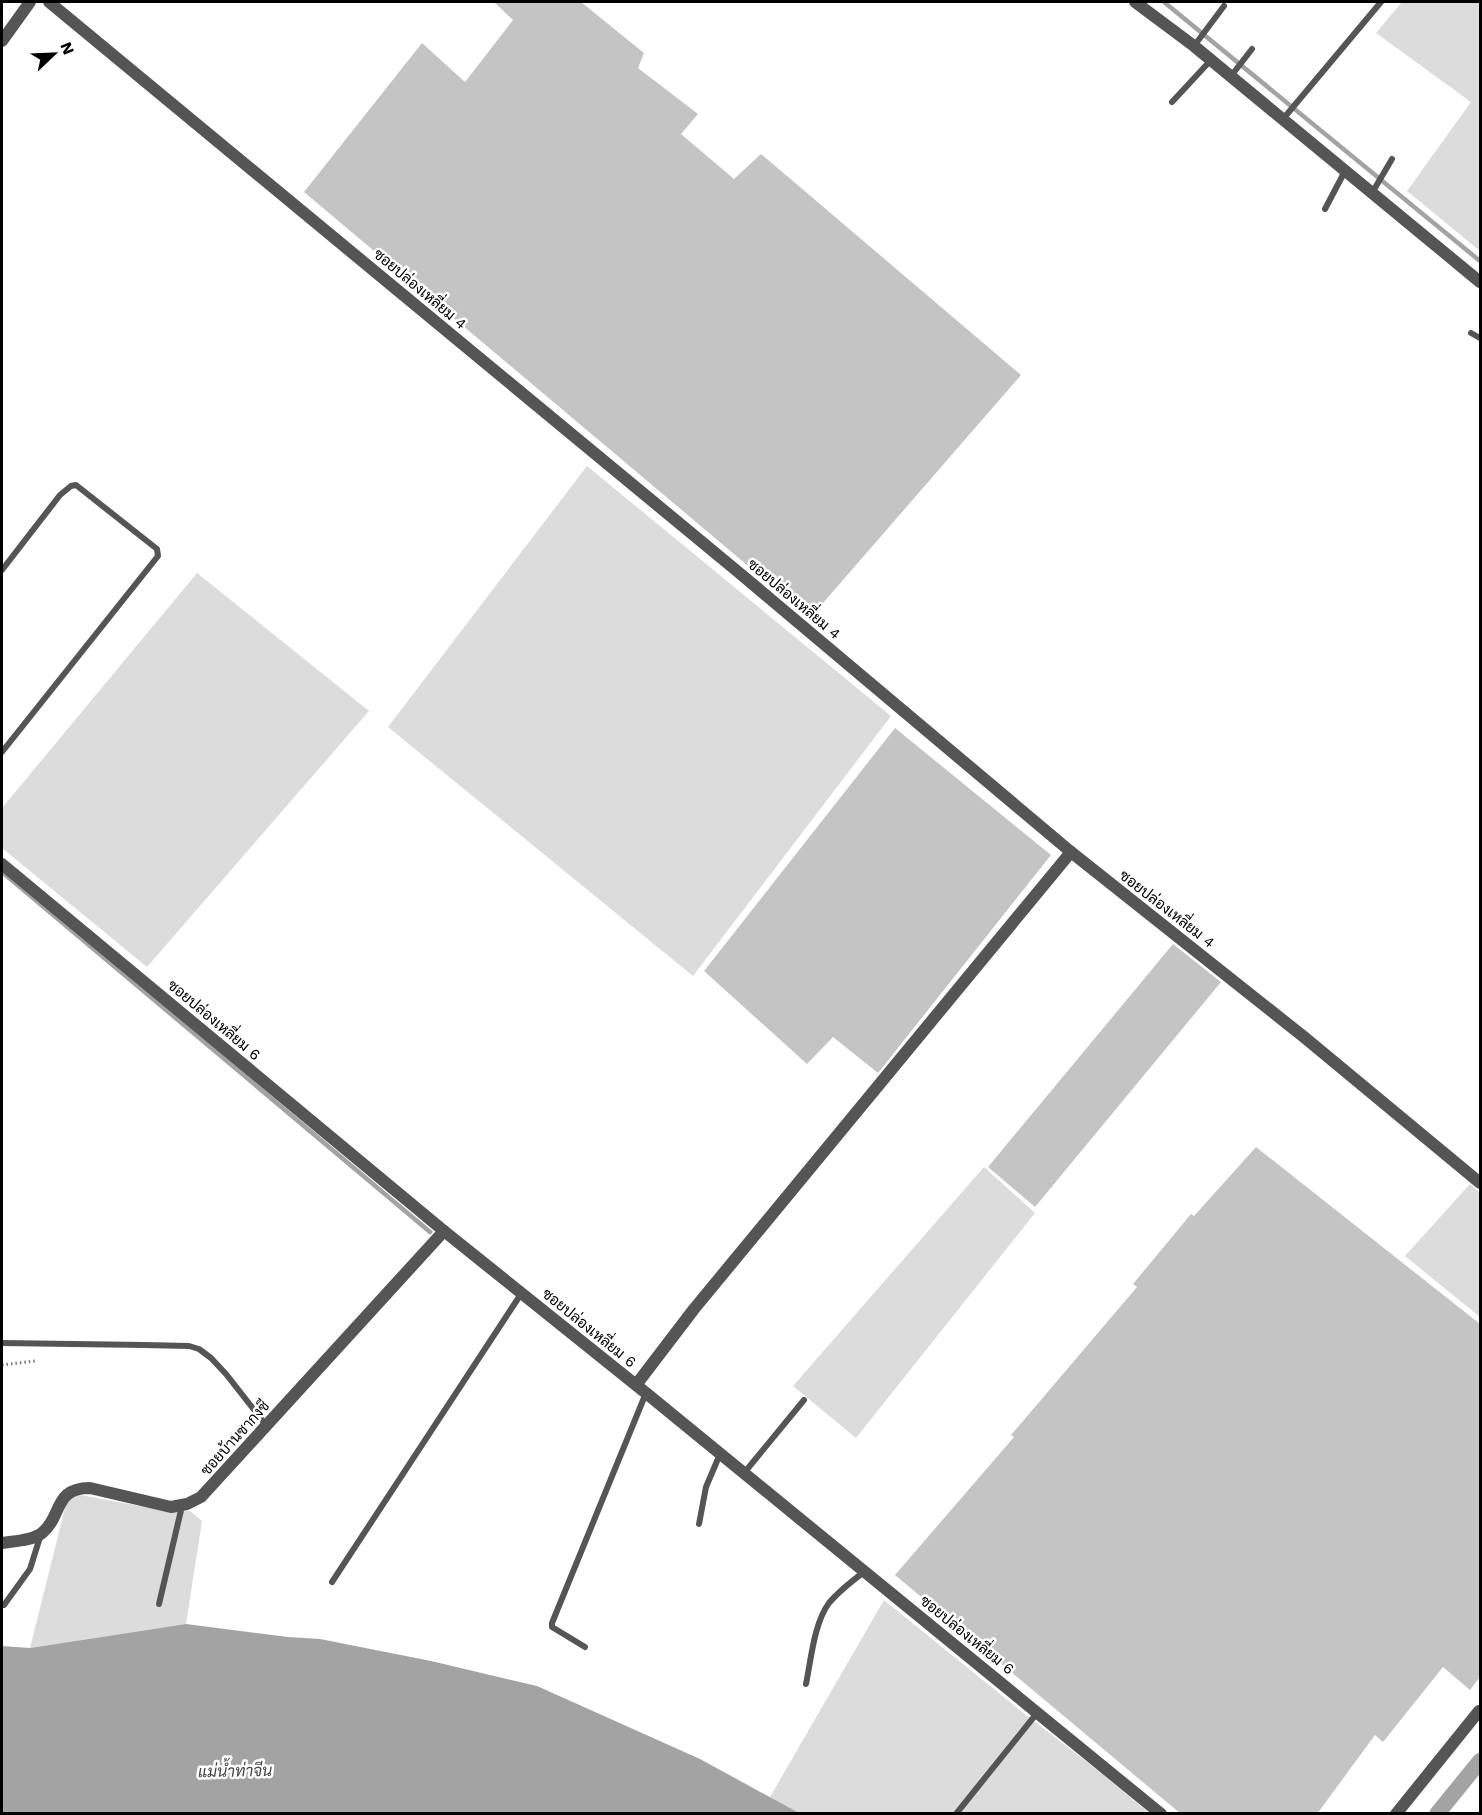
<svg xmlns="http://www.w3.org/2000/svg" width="1482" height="1815" viewBox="0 0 1482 1815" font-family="'Work Sans',Sarabun,sans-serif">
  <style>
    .green { fill: #dcdcdc }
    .water { fill: #a3a3a3 }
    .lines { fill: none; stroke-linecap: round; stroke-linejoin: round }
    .stream { stroke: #a3a3a3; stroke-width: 4.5 }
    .canal { stroke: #a3a3a3; stroke-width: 16 }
    .building { fill: #c4c4c4 }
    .path { stroke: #777; stroke-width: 3; stroke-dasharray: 1.5 3; stroke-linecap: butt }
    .service { stroke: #555; stroke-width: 6 }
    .minor { stroke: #555; stroke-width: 12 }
    .tertiary { stroke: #555; stroke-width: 12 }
    .labels { text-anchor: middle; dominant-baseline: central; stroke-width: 5; stroke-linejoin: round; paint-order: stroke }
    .street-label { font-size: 15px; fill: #000; stroke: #fff }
    .water-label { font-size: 16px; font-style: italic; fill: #444; stroke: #fff }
  </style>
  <rect width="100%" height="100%" fill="#fff"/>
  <g class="green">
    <path d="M1402,2h78v249l-73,-60 64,-89 -95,-69z"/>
    <path d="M587,466l304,250 -198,260 -305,-249z"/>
    <path d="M197,573l172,138 -222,256 -145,-119v-40z"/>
    <path d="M984,1167l51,46 -179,225 -63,-52z"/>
    <path d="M1470,1184l10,9v124l-75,-61z"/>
    <path d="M75,1494l97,18 18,-1 12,10 -16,103 -156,24 36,-144z"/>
    <path d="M884,1600l142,115 75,58 48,40 -350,1 -29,-17z"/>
  </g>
  <path class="water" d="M186,1624l102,13 32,2 111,22 106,25 163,73 99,54h-797v-167l28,2z"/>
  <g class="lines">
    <g class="stream">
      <path d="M1164,2l316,259"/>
      <path d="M2,872l428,360"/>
    </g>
    <path class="canal" d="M1437,1814l43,-53"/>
  </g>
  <g class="building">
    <path d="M494,2h87l63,51 -6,15 60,46 -17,20 53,45 27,-25 260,221 -211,243 -506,-426 118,-149 43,39 48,-62z"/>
    <path d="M895,728l156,127 -173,218 -45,-36 -26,27 -103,-93z"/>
    <path d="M1173,944l48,38 -186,225 -47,-40z"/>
    <path d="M1256,1147l224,177v353l-10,13 -27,-23 -60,75 -8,-7 -58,79h-136l-286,-239 119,-138 -3,-2 126,-148 -4,-3 58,-70 3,2z"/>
  </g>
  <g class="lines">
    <path class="path" d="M2,1365l33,-4"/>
    <g class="service">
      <path d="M1194,46l30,-40"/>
      <path d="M1231,76l21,-27"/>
      <path d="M1172,102l39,-42"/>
      <path d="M1283,119l98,-117"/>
      <path d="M1372,193l20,-34"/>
      <path d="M1325,209l20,-38"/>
      <path d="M1471,333l9,5"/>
      <path d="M2,570l58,-75 11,-9 5,-1 81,64 1,7 -156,196"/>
      <path d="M2,1343l142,2 45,1 10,3 12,9 15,16 40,51"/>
      <path d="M744,1473l60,-73"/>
      <path d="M699,1524l7,-37 14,-33"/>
      <path d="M332,1582l189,-288"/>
      <path d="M159,1604l23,-98"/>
      <path d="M4,1605l26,-36 11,-35"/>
      <path d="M585,1647l-33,-20v-4l94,-230"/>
      <path d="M806,1684c5,-24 8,-61 23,-81 10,-12 23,-22 35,-31"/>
      <path d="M956,1814l81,-101"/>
    </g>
    <g class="minor">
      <path d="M49,2l688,569 334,281 233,185 176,146"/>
      <path d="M2,41l28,-39"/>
      <path d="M2,864l442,367 202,162 515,421"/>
      <path d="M636,1385l58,-76 377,-457"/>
      <path d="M2,1543c12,-2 30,-2 40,-10 21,-17 11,-45 48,-45l81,19 16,-3 14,-7 243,-266"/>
      <path d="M1396,1814l83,-103"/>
    </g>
    <path class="tertiary" d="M1135,2l59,44 286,236"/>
  </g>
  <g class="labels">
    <g class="street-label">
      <text transform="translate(420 289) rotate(40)">ซอยปล่องเหลี่ยม 4</text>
      <text transform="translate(794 599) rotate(40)">ซอยปล่องเหลี่ยม 4</text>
      <text transform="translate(1167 909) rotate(38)">ซอยปล่องเหลี่ยม 4</text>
      <text transform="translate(214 1020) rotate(40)">ซอยปล่องเหลี่ยม 6</text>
      <text transform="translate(589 1328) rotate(39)">ซอยปล่องเหลี่ยม 6</text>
      <text transform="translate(235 1438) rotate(-48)">ซอยบ้านซากงซี</text>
      <text transform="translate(967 1635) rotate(39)">ซอยปล่องเหลี่ยม 6</text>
    </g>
    <g class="water-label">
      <text transform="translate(235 1771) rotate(-1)">แม่น้ำท่าจีน</text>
    </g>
  </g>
  <rect width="1482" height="1815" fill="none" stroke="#000000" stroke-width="6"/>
  <g transform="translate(54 54) rotate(67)" stroke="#ffffff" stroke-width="4.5" paint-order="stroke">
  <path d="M0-4.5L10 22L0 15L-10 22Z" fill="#000000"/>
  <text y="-9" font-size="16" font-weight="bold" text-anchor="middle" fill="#000000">N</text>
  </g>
</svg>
